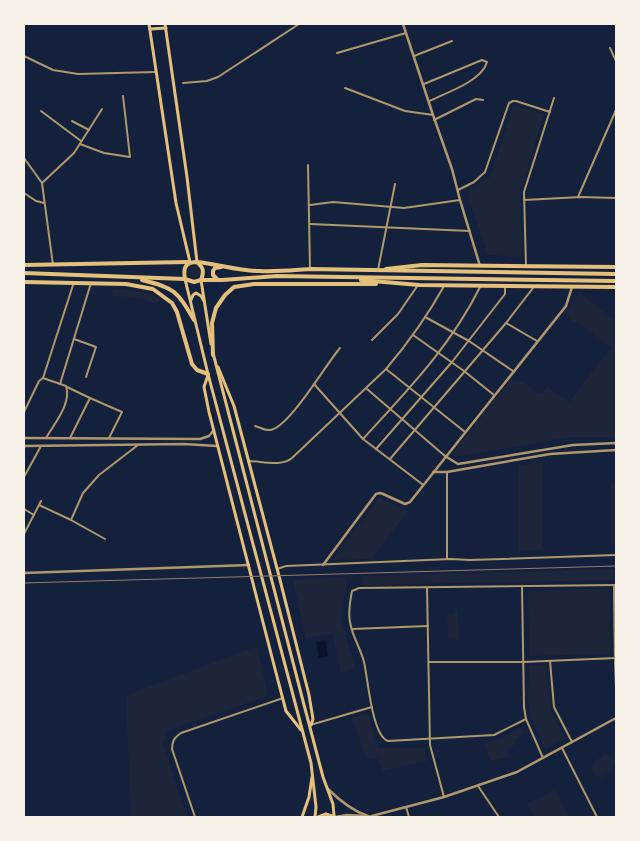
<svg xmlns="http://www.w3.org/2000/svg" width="640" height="841" viewBox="0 0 640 841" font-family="'PT Sans Narrow',sans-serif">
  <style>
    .green { fill: #1d2539 }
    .water { fill: #0b132b }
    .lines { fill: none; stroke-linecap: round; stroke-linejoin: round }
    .minor { stroke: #b1986c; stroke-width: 2 }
    .tertiary { stroke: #b1986c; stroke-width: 2.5 }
    .secondary { stroke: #e5c07b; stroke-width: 3 }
    .primary { stroke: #e5c07b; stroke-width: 3 }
    .trunk { stroke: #e5c07b; stroke-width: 4 }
    .rail { stroke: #918062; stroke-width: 1 }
  </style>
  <rect width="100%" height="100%" fill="#14213d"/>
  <g class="green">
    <path d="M513,105l31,9 -24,78 2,65 -34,-2 -20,-59 2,-8 21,-12z"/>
    <circle cx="194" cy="272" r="6"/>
    <path d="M113,288l35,5 13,6 -5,6c-14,-9 -28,-8 -44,-9z"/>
    <path d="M580,293l34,27 2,-1v118h-45l-117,20 -1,-4 57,-73 13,2 15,11h3l7,-6 21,15 42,-54 -34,-27 -2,2 -11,-10z"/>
    <path d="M543,462l-1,88 -23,1v-85z"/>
    <path d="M611,484h5v60h-4z"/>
    <path d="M380,498l28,13 -37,48 -39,1 46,-61z"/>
    <path d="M616,569v11l-254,5 2,-9z"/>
    <path d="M348,577l-7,42 14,49 -14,5 -9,-40 -26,6 -13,-59z"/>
    <path d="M609,588l1,66 -81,2 -1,-65z"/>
    <path d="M457,609l3,34 -6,-6 -6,2 -1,-25h6z"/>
    <path d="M257,646l11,50 -100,34 -5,14 24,73h-56l-5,-120 6,-4z"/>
    <path d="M529,665l17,1 5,46 14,25 -20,12 -14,-32 -3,-17z"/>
    <path d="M367,714l2,2 9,32h46l3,13 -45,10 -4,-13 -11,2 -15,-42z"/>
    <path d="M520,728h2l2,5 -9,7v4l-7,6v7l-18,4 -6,-19 17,-3z"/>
    <path d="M616,753v9h-2l-3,10 -10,6 -7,-3 -2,-4 2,-9 11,-8 7,3z"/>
    <path d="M554,790l16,27h-35l-8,-13z"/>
  </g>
  <path class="water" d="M325,640l3,16 -9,2 -3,-16z"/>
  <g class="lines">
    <g class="minor">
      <path d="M610,48l6,13"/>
      <path d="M337,53l69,-20"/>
      <path d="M24,56l29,14 25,4 77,-2"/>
      <path d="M414,56l38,-15"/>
      <path d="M183,83l24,-2 11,-4 81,-53"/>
      <path d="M424,84l58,-24 5,2c-5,19 -41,31 -58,39"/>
      <path d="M345,88l60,23 28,4"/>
      <path d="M41,111l40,30"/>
      <path d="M434,120l42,-21 7,1"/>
      <path d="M72,121l17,9"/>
      <path d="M80,144l24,9 26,4 -7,-61"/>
      <path d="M24,158l18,25 11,82"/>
      <path d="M308,165l2,104"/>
      <path d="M42,183l32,-30 28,-44"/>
      <path d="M458,190l16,-8 11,-10 24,-69 4,-2h3l34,11"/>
      <path d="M24,193l12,8 8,2"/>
      <path d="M578,197l38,-87"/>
      <path d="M524,200l57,-3 35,1"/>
      <path d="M310,205l23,-3 71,6 56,-8"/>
      <path d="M310,224l160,7"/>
      <path d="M526,266l-2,-74 30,-94"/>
      <path d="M378,270l17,-86"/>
      <path d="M425,317l44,24 44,30"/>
      <path d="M506,323l31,18"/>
      <path d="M413,335l51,36 30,24"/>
      <path d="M74,339l22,8 -10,30"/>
      <path d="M372,340l26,-26 20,-29"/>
      <path d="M386,369l79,63"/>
      <path d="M60,384l31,-101"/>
      <path d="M314,384l49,55 59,45"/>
      <path d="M67,387l23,11 -20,40"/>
      <path d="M367,389l78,67"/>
      <path d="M90,398l32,14 -13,26"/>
      <path d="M24,412l15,-31 4,-3"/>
      <path d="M255,426c5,1 10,5 15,4 19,-2 56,-66 70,-82"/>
      <path d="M46,438c8,-14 26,-35 20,-52l-23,-8 30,-93"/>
      <path d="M363,439c43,-47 88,-93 117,-152"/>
      <path d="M376,449l76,-87 53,-68v-8"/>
      <path d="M390,459l116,-136 27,-35"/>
      <path d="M248,461c13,0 34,6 44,-3l94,-89c22,-26 42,-54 58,-83"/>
      <path d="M24,477l17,-31"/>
      <path d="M39,505l32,15 34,19"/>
      <path d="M24,509l10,6"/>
      <path d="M71,520l12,-27 16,-18 39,-30"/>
      <path d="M24,534l17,-33"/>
      <path d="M447,559v-87"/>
      <path d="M277,569l9,-3 165,-7 19,1 146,-5"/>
      <path d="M614,585l1,79 1,23"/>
      <path d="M522,587l2,120 2,12 17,39"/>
      <path d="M427,588l3,157 14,52"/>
      <path d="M352,629l76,-3"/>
      <path d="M550,661l4,46 18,35"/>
      <path d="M429,662h94l93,-4"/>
      <path d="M526,719l-32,16 -106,6c-16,-5 -20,-62 -24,-79 -3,-13 -12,-26 -14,-40 -2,-10 0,-21 2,-31l7,-3 257,-3"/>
      <path d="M310,725l62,-18"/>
      <path d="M562,748l35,69"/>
      <path d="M478,786l21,31"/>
      <path d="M406,807l3,10"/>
      <path d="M195,817l-23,-68c0,-8 2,-11 9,-16l102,-35"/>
    </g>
    <g class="tertiary">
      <path d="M403,24l30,91 19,54 8,31 20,66"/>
      <path d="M24,438l176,1 9,-3 5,-6"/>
      <path d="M24,446l160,-2 33,2"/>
      <path d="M445,456l13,8 115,-19 43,-2"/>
      <path d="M433,472h14l103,-18 66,-4"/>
      <path d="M323,565l53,-71 4,-1 3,1 22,10 5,-2 156,-196 6,-19"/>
      <path d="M24,573l225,-8"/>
      <path d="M328,789c12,12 25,22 40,27"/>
      <path d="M335,817l12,-2 19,1"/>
      <path d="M368,817l76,-20 73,-25 99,-54"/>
    </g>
    <g class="secondary">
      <path d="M149,24l27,179 14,59"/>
      <path d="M165,24l22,153 10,85"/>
      <path d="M150,29l16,-1"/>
      <path d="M302,817l7,-20 3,-20"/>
    </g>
    <g class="primary">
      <path d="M185,279l23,95 103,389 5,44 -1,10"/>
      <path d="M201,280l10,64"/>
      <path d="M191,300l2,-5 3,-2 5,3 3,5"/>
      <path d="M213,353l90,348 20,76 10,27 1,12"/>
      <path d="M218,367l16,39 45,170 30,119 4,24 -2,6"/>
      <path d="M208,375l-4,12 5,25 66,257 11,42 15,19"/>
      <path d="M318,817l8,-3 9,3"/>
    </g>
    <g class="trunk">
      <path d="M197,262c21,2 41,9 62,9 17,1 35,-1 51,-2l306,5"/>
      <path d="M24,265l164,-3"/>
      <path d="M386,269l36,-4 194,2"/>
      <path d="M24,273l161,6 9,3 7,-2c3,-8 3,-12 -4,-18 -12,0 -14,6 -12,17"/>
      <path d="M217,279l-4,-4v-4l2,-3 6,-1"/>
      <path d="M142,280c33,8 35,11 52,40"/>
      <path d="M201,280h21l55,-4 339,5"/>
      <path d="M361,280l58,5 197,2"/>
      <path d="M24,282l102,2 27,5 19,14 5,9 15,52 5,6 11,4"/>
      <path d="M213,355l-1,-32 4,-15 9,-13 9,-8 20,-3h122"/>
    </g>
    <path class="rail" d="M24,583l592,-17"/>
  </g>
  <rect width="640" height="841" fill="none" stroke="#f6f1e7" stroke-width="50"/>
</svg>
